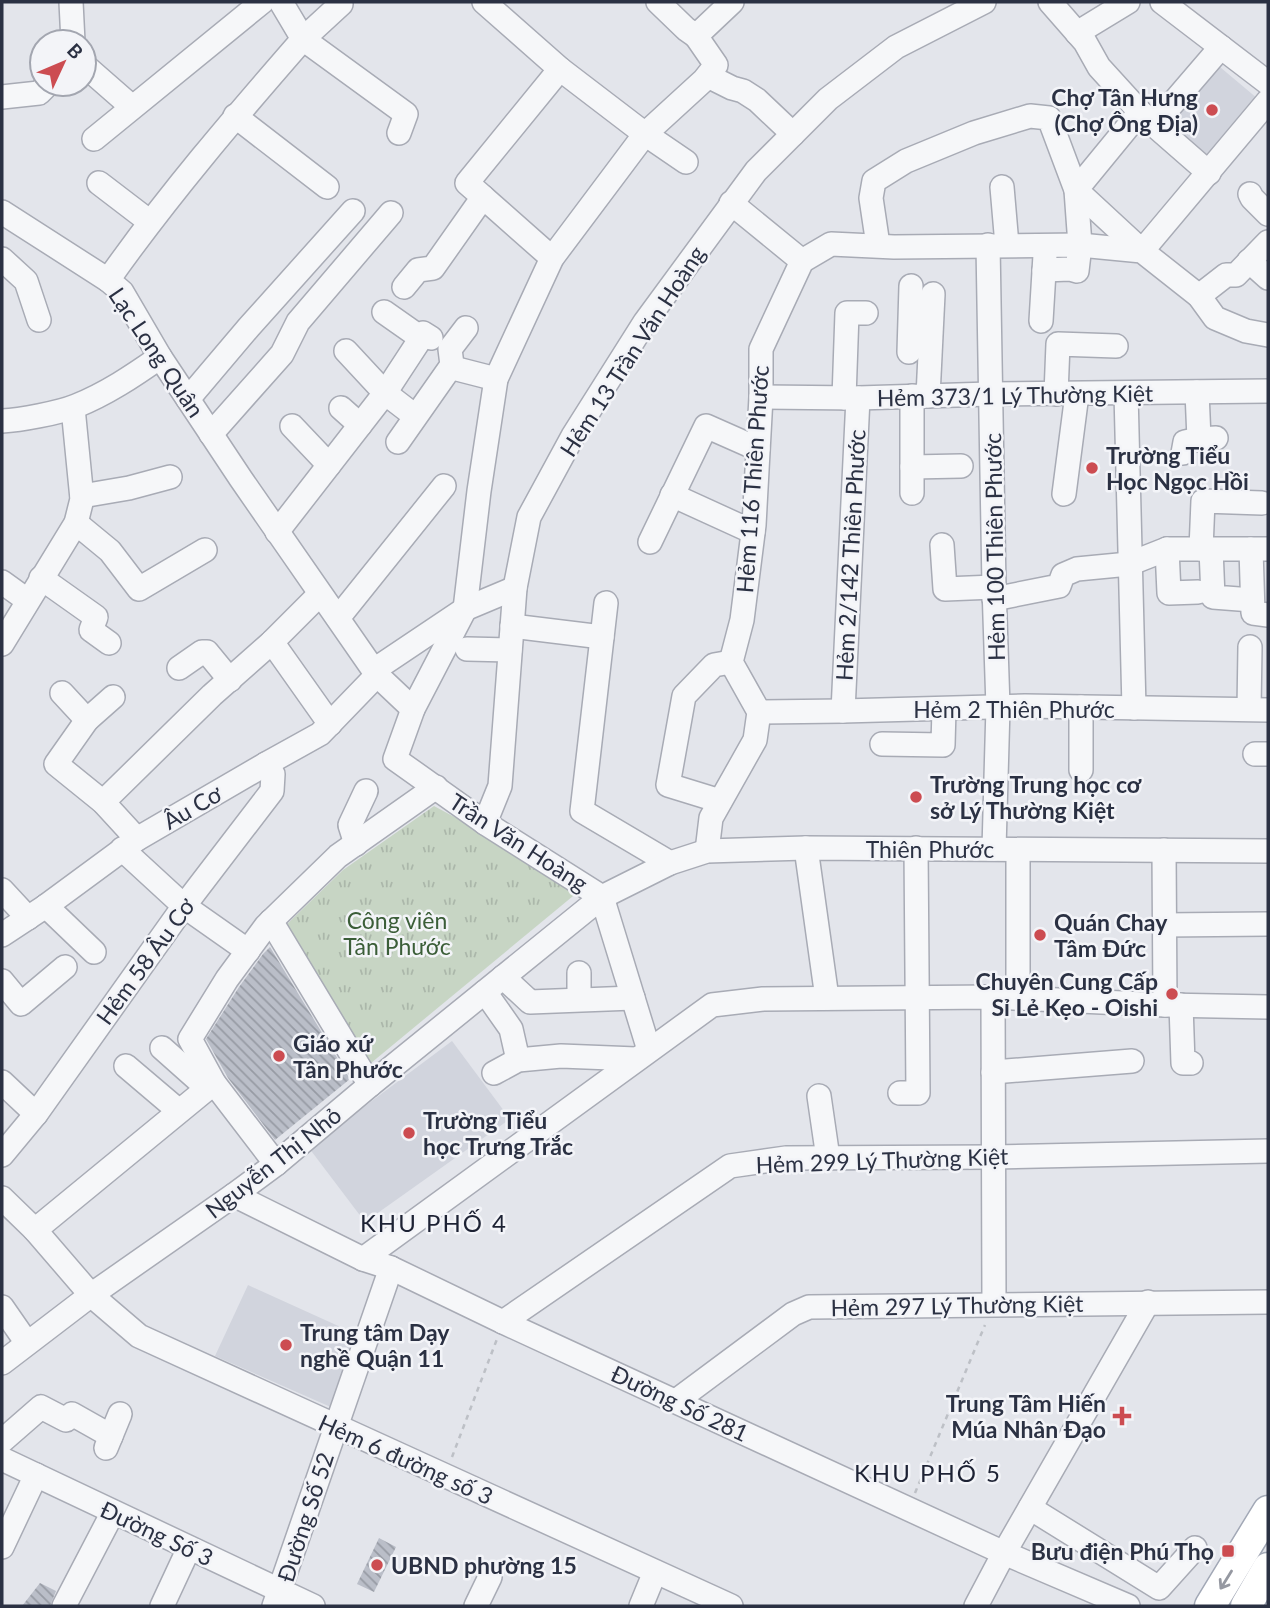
<svg xmlns="http://www.w3.org/2000/svg" width="1270" height="1608" viewBox="0 0 1270 1608" font-family="Lato,sans-serif">
  <style>
    .built { fill: #d1d4dd }
    .park { fill: url(#park-tufts) }
    .building { fill: url(#building-back-hatch) }
    .lines { fill: none; stroke-linecap: round; stroke-linejoin: round }
    .minor-casing { stroke: #a8abb5; stroke-width: 26 }
    .major-casing { stroke: #a2a8b6; stroke-width: 33 }
    .path { stroke: #bdc0c6; stroke-width: 2.5; stroke-dasharray: 5 5; stroke-linecap: butt }
    .minor { stroke: #f6f7f9; stroke-width: 23 }
    .major { stroke: #fff; stroke-width: 30 }
    .oneway { stroke: #9598a1 }
    .poi-dot { fill: #cc4c51; stroke: #f3f4f8; stroke-width: 2.5 }
    .labels { text-anchor: middle; dominant-baseline: central; stroke-width: 5; stroke-linejoin: round; paint-order: stroke }
    .poi-label { font-size: 23px; font-weight: bold; fill: #2b3143; stroke: #f3f4f8; text-anchor: start }
    .street-label { font-size: 23px; fill: #2b3143; stroke: #f3f4f8 }
    .park-label { font-size: 23px; fill: #3b5e38; stroke: #f3f4f8 }
    .neighbourhood-label { font-size: 24px; letter-spacing: 2px; fill: #1d2234; stroke: #f3f4f8 }
  </style>
  <defs>
    <pattern id="park-tufts" width="24" height="20" patternUnits="userSpaceOnUse" patternTransform="scale(1.75)"><rect width="24" height="20" fill="#c7d5c4"/><path d="M3 7l-1-3M5 7V3M7 7l1-3M15 17l-1-3M17 17v-4M19 17l1-3" fill="none" stroke="#abb7aa"/></pattern>
    <pattern id="building-back-hatch" width="6" height="6" patternUnits="userSpaceOnUse" patternTransform="scale(1.75)"><rect width="6" height="6" fill="#babec8"/><path d="M-1 5l2 2M0 0l6 6M5-1l2 2" fill="none" stroke="#979ba4"/></pattern>
  </defs>
  <rect width="100%" height="100%" fill="#e3e5eb"/>
  <g class="built">
    <path d="M1214,62l44,37 -48,58 -44,-37z"/>
    <path d="M452,1041l58,78 -145,103 -56,-74z"/>
    <path d="M248,1285l108,49 -23,74 -118,-52z"/>
  </g>
  <path class="park" d="M434,806l150,81 -219,181 -82,-140 60,-58z"/>
  <g class="building">
    <path d="M270,947l80,132 -75,61 -47,-62 -22,-39 33,-52 24,-33z"/>
    <path d="M379,1538l17,9 -22,45 -17,-8z"/>
    <path d="M40,1583l16,8 -6,15h-28z"/>
  </g>
  <g class="lines">
    <g class="minor-casing">
      <g id="minor">
        <path d="M71,2l2,40"/>
        <path d="M281,2l22,37c-68,78 -135,156 -195,241l14,12 38,65 81,122 136,196 36,34"/>
        <path d="M484,2l76,67 85,65 41,28"/>
        <path d="M658,2l28,27 10,7 36,-34"/>
        <path d="M1050,2l35,40 14,25 41,45"/>
        <path d="M1162,2l106,81"/>
        <path d="M341,4l-38,35 103,75 -7,19"/>
        <path d="M1077,33l51,-31"/>
        <path d="M1221,47l-67,78 -14,-13 -64,78 66,61 126,-150"/>
        <path d="M84,65l48,42"/>
        <path d="M708,76l24,12 11,3 14,9 36,34"/>
        <path d="M2,97l37,-4 9,-9"/>
        <path d="M235,116l92,71"/>
        <path d="M1154,125l55,48"/>
        <path d="M94,139l168,-137"/>
        <path d="M99,183l51,39"/>
        <path d="M1002,187l5,58"/>
        <path d="M1250,194l2,4 16,16"/>
        <path d="M483,197l69,61"/>
        <path d="M731,203l71,58"/>
        <path d="M2,212l106,68"/>
        <path d="M878,245l-7,-47 3,-17 32,-20 68,-28 56,-17 19,2 27,72 4,55 -3,26 -7,-2 -26,1"/>
        <path d="M988,245l6,342 4,120 -4,142"/>
        <path d="M2,259l24,22 13,39"/>
        <path d="M1249,261l19,17"/>
        <path d="M404,287l14,-17 15,-2 50,-71 -16,-14 93,-114"/>
        <path d="M1199,296l27,-21h10l32,-33"/>
        <path d="M384,312l37,26 2,-5 8,5"/>
        <path d="M1041,321l4,-66"/>
        <path d="M346,351l39,42 30,23"/>
        <path d="M909,352l2,-66"/>
        <path d="M452,365l5,4 39,10"/>
        <path d="M1197,392l2,47"/>
        <path d="M1126,393l8,315"/>
        <path d="M1056,394l2,-50 58,2"/>
        <path d="M912,396v97"/>
        <path d="M928,396l5,-102"/>
        <path d="M761,397l97,1 132,-4 278,-3"/>
        <path d="M844,398l3,-85h19"/>
        <path d="M188,399l61,-72 104,-116"/>
        <path d="M341,408l19,17"/>
        <path d="M2,421c18,-1 57,-8 74,-15 30,-12 57,-30 84,-49"/>
        <path d="M292,426l37,39"/>
        <path d="M211,434l71,-80 16,-32 93,-109"/>
        <path d="M398,442l54,-77 -2,-16 16,-21"/>
        <path d="M1183,453l2,-11 14,-3 17,-1"/>
        <path d="M912,467l49,-1"/>
        <path d="M1064,494l13,-100"/>
        <path d="M672,495l81,37"/>
        <path d="M82,496l47,-8 41,-11"/>
        <path d="M76,523l34,28 29,38 66,-39"/>
        <path d="M277,532l108,-139 36,-55"/>
        <path d="M650,542l56,-116 52,23"/>
        <path d="M942,545l3,44 49,-2"/>
        <path d="M1167,549l2,44 29,-1"/>
        <path d="M1201,549l2,-48 59,2"/>
        <path d="M1211,549l2,48 39,3"/>
        <path d="M1251,549l2,64 15,2"/>
        <path d="M41,578l55,39 -5,13 18,13"/>
        <path d="M2,582l25,18"/>
        <path d="M994,599l65,-13 4,-11 14,-6 52,-5 38,-15h101"/>
        <path d="M606,603l-24,208 88,52"/>
        <path d="M338,618l106,-132"/>
        <path d="M512,626l90,11"/>
        <path d="M272,642l58,82"/>
        <path d="M2,644l74,-121 6,-24 -9,-91"/>
        <path d="M467,649l43,1"/>
        <path d="M179,668l23,-16h5l23,28"/>
        <path d="M374,670l91,-61 50,-21"/>
        <path d="M62,693l25,27"/>
        <path d="M113,697l-26,23 -31,44 47,38 34,37"/>
        <path d="M1249,709l1,-62"/>
        <path d="M843,711l15,-313"/>
        <path d="M759,712l84,-1 182,-5 243,4"/>
        <path d="M882,744l61,1 1,-36"/>
        <path d="M1255,754h13"/>
        <path d="M1081,770v-63"/>
        <path d="M720,801l-52,-16 16,-89 30,-31 17,-3"/>
        <path d="M103,802l109,-107 60,-53 48,-48"/>
        <path d="M485,823l15,-37 15,-198 14,-71 44,-81 72,-114 111,-151 72,-72 68,-52 88,-45"/>
        <path d="M356,844l-6,-19 16,-34"/>
        <path d="M806,848l21,150"/>
        <path d="M122,849l62,57 64,45"/>
        <path d="M1164,850l1,155"/>
        <path d="M707,851l4,-33 44,-78 4,-28 -28,-50 11,-42 12,-95 7,-128v-48l41,-88 29,-17 63,3 186,-2 62,6 57,45 16,22 31,13 22,4"/>
        <path d="M2,890l26,28"/>
        <path d="M602,897l-117,-74 -90,-64 18,-50 52,-100 14,-118 17,-112 56,-121 93,-124 59,-54 12,-15 -20,-29"/>
        <path d="M602,897l47,153"/>
        <path d="M46,906l48,46"/>
        <path d="M271,921l99,164"/>
        <path d="M1163,925l105,-1"/>
        <path d="M2,935l44,-29 91,-67 129,-75 54,-30 57,-59"/>
        <path d="M579,973v26"/>
        <path d="M503,977l27,25 103,-4"/>
        <path d="M2,981l19,23 44,-37"/>
        <path d="M485,992l26,37 7,31"/>
        <path d="M993,997l1,307"/>
        <path d="M1018,997v-147"/>
        <path d="M1181,1005l2,58h8"/>
        <path d="M162,1048l45,40"/>
        <path d="M126,1066l53,45"/>
        <path d="M993,1072l139,-11"/>
        <path d="M494,1073l24,-13 43,-4 75,3"/>
        <path d="M2,1082l34,32"/>
        <path d="M900,1093h18l-2,-245"/>
        <path d="M819,1096l9,62"/>
        <path d="M2,1155l34,-41 148,-208 88,-115 1,-17 -7,-10"/>
        <path d="M276,1164l-62,-81 -24,-44 37,-60 39,-53 72,-70 98,-69"/>
        <path d="M234,1195l129,64 28,9 112,54 501,231 124,53"/>
        <path d="M2,1198l33,32 56,65 48,41 592,270"/>
        <path d="M35,1230l179,-147"/>
        <path d="M363,1259l349,-254 51,-6 230,-2 172,8 103,2"/>
        <path d="M2,1307l25,36"/>
        <path d="M503,1322l227,-156 56,-8 208,-1 274,-6"/>
        <path d="M2,1363l89,-68 143,-100 42,-31 94,-79 232,-188 68,-34 37,-12 99,-3 462,3"/>
        <path d="M676,1401l117,-87 16,-7 459,-5"/>
        <path d="M2,1441l39,-34 25,13 6,-6 39,22"/>
        <path d="M106,1448l14,-34"/>
        <path d="M2,1459l311,147"/>
        <path d="M1030,1508l129,80 36,-40"/>
        <path d="M2,1547l34,-72"/>
        <path d="M64,1606l49,-94"/>
        <path d="M162,1606l27,-58"/>
        <path d="M274,1606l117,-338"/>
        <path d="M476,1606l14,-29"/>
        <path d="M641,1606l14,-34"/>
        <path d="M976,1606l28,-53 144,-251"/>
      </g>
    </g>
    <g class="major-casing">
      <g id="major">
        <path d="M1210,1606l58,-95"/>
        <path d="M1246,1606l22,-38"/>
      </g>
    </g>
    <g class="path">
      <path d="M452,1457l45,-118"/>
      <path d="M915,1493l70,-168"/>
    </g>
    <use href="#minor" class="minor"/>
    <use href="#major" class="major"/>
  </g>
  <defs><path id="oneway-shaft" d="M-6 0H5M1.5-3L5.5 0L1.5 3" fill="none" stroke-width="1.6" stroke-linecap="round" stroke-linejoin="round" transform="scale(1.75)"/></defs>
  <use class="oneway" href="#oneway-shaft" transform="translate(1226 1580) rotate(122)"/>
  <g class="poi-dot">
    <circle cx="1212" cy="110" r="7"/>
    <circle cx="1092" cy="468" r="7"/>
    <circle cx="916" cy="797" r="7"/>
    <circle cx="1040" cy="935" r="7"/>
    <circle cx="1172" cy="994" r="7"/>
    <circle cx="279" cy="1056" r="7"/>
    <circle cx="409" cy="1133" r="7"/>
    <circle cx="286" cy="1345" r="7"/>
    <path d="M1118.5 1405.5h7v7h7v7h-7v7h-7v-7h-7v-7h7z"/>
    <rect x="1221" y="1544" width="14" height="14" rx="3.5"/>
    <circle cx="377" cy="1565" r="7"/>
  </g>
  <g class="labels">
    <g class="poi-label">
      <text x="1198" y="97" text-anchor="end">Chợ Tân Hưng<tspan x="1198" dy="26">(Chợ Ông Địa)</tspan></text>
      <text x="1106" y="455">Trường Tiểu<tspan x="1106" dy="26">Học Ngọc Hồi</tspan></text>
      <text x="930" y="784">Trường Trung học cơ<tspan x="930" dy="26">sở Lý Thường Kiệt</tspan></text>
      <text x="1054" y="922">Quán Chay<tspan x="1054" dy="26">Tâm Đức</tspan></text>
      <text x="1158" y="981" text-anchor="end">Chuyên Cung Cấp<tspan x="1158" dy="26">Sỉ Lẻ Kẹo - Oishi</tspan></text>
      <text x="293" y="1043">Giáo xứ<tspan x="293" dy="26">Tân Phước</tspan></text>
      <text x="423" y="1120">Trường Tiểu<tspan x="423" dy="26">học Trưng Trắc</tspan></text>
      <text x="300" y="1332">Trung tâm Dạy<tspan x="300" dy="26">nghề Quận 11</tspan></text>
      <text x="1106" y="1403" text-anchor="end">Trung Tâm Hiến<tspan x="1106" dy="26">Múa Nhân Đạo</tspan></text>
      <text x="1214" y="1551" text-anchor="end">Bưu điện Phú Thọ</text>
      <text x="391" y="1565">UBND phường 15</text>
    </g>
    <g class="street-label">
      <text transform="translate(632 351) rotate(-57)">Hẻm 13 Trần Văn Hoàng</text>
      <text transform="translate(157 352) rotate(56)">Lạc Long Quân</text>
      <text transform="translate(1015 395) rotate(-1)">Hẻm 373/1 Lý Thường Kiệt</text>
      <text transform="translate(752 479) rotate(-86)">Hẻm 116 Thiên Phước</text>
      <text transform="translate(994 547) rotate(-91)">Hẻm 100 Thiên Phước</text>
      <text transform="translate(850 555) rotate(-87)">Hẻm 2/142 Thiên Phước</text>
      <text x="1014" y="709">Hẻm 2 Thiên Phước</text>
      <text transform="translate(192 807) rotate(-30)">Âu Cơ</text>
      <text transform="translate(519 842) rotate(33)">Trần Văn Hoàng</text>
      <text x="930" y="849">Thiên Phước</text>
      <text transform="translate(145 961) rotate(-54)">Hẻm 58 Âu Cơ</text>
      <text transform="translate(882 1160) rotate(-2)">Hẻm 299 Lý Thường Kiệt</text>
      <text transform="translate(273 1162) rotate(-38)">Nguyễn Thị Nhỏ</text>
      <text transform="translate(957 1305) rotate(-1)">Hẻm 297 Lý Thường Kiệt</text>
      <text transform="translate(680 1403) rotate(25)">Đường Số 281</text>
      <text transform="translate(406 1459) rotate(24)">Hẻm 6 đường số 3</text>
      <text transform="translate(305 1517) rotate(-72)">Đường Số 52</text>
      <text transform="translate(157 1533) rotate(25)">Đường Số 3</text>
    </g>
    <g class="park-label">
      <text x="397" y="920">Công viên<tspan x="397" dy="26">Tân Phước</tspan></text>
    </g>
    <g class="neighbourhood-label">
      <text x="434" y="1222">KHU PHỐ 4</text>
      <text x="928" y="1472">KHU PHỐ 5</text>
    </g>
  </g>
  <rect width="1270" height="1608" fill="none" stroke="#2b3143" stroke-width="7"/>
  <g transform="translate(63 63) rotate(46)"><circle r="33" fill="#f3f4f8" stroke="#a3a6b0" stroke-width="2"/>
  <path d="M0-5L12 26L0 18L-12 26Z" fill="#cc4c51"/>
  <text y="-10" font-size="19" font-weight="bold" text-anchor="middle" fill="#2b3143">B</text>
  </g>
</svg>
